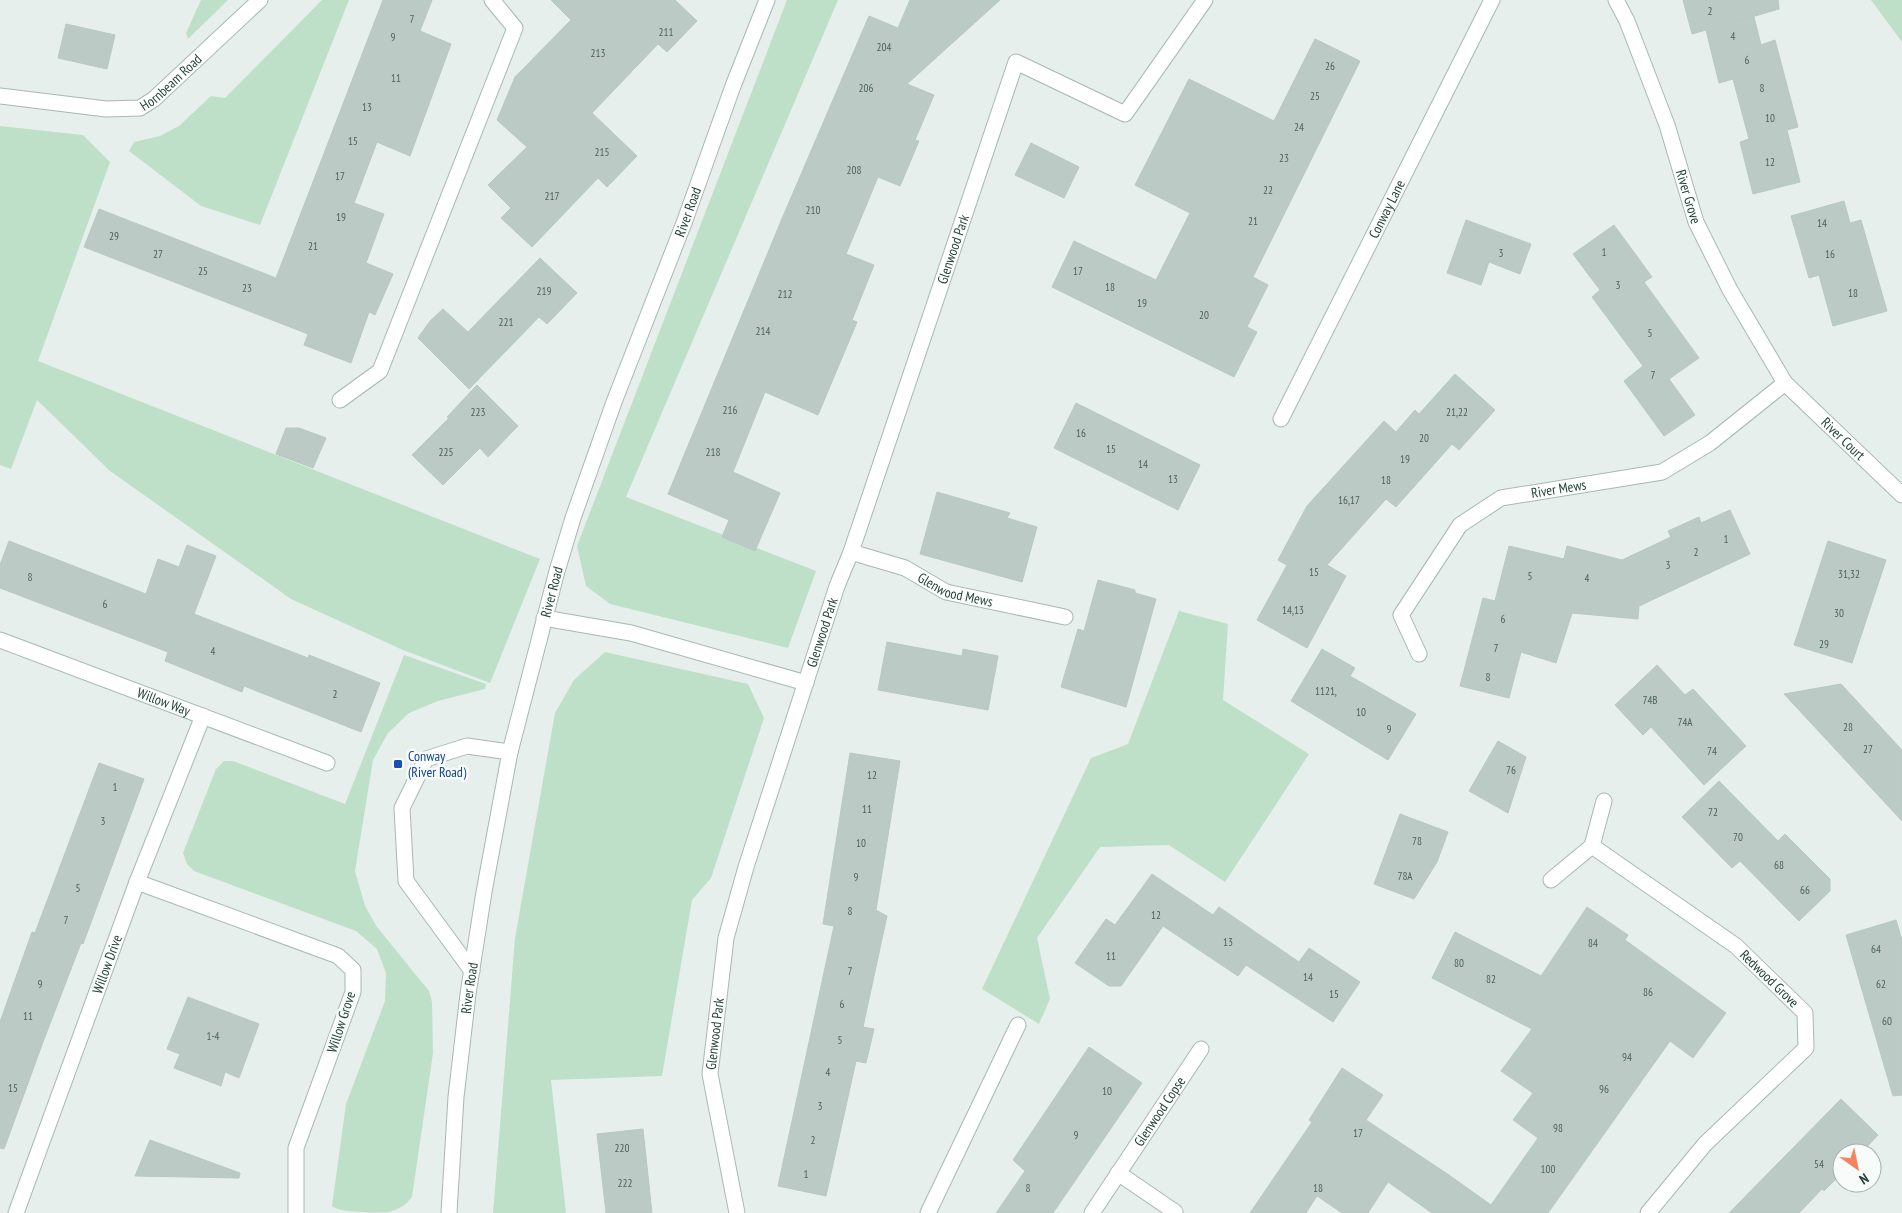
<svg xmlns="http://www.w3.org/2000/svg" width="1902" height="1213" viewBox="0 0 1902 1213" font-family="'PT Sans Narrow',sans-serif">
  <style>
    .green { fill: #bfe0c8 }
    .building { fill: #bbcac4; stroke: #b8c9c2 }
    .lines { fill: none; stroke-linecap: round; stroke-linejoin: round }
    .lane-casing { stroke: #a8b8b2; stroke-width: 17 }
    .street-casing { stroke: #a8b8b2; stroke-width: 17 }
    .lane { stroke: #fff; stroke-width: 15 }
    .street { stroke: #fff; stroke-width: 15 }
    .transit-dot { fill: #1a4fb4; stroke: #f7fbf9; stroke-width: 2 }
    .labels { text-anchor: middle; dominant-baseline: central; stroke-width: 5; stroke-linejoin: round; paint-order: stroke }
    .number-label { font-size: 11px; fill: #4a645c }
    .street-label { font-size: 14px; fill: #24423a; stroke: #f7fbf9 }
    .transit-label { font-size: 14px; fill: #164399; stroke: #f7fbf9; text-anchor: start }
  </style>
  <rect width="100%" height="100%" fill="#e6efeb"/>
  <g class="green">
    <path d="M201,0h27l-40,39 -2,-6z"/>
    <path d="M322,0h27l-89,225 -59,-19 -72,-55 5,-9 26,-6 19,-10 32,-30 14,2z"/>
    <path d="M787,0h51l-212,497 190,74 -28,77 -178,-44 -24,-18 -9,-40z"/>
    <path d="M1871,0h31v42z"/>
    <path d="M0,126l83,9 27,27 -72,199 502,198 -50,124 -87,-33 -112,-51 -181,-128 -73,-71 -26,69 -11,-4z"/>
    <path d="M1179,611l49,13 -5,76 86,54 -84,128 -56,-37 -69,2 -63,91 13,61 -11,25 -57,-35 109,-231 37,-14z"/>
    <path d="M605,652l143,32 16,34 -53,160 -19,22 -30,176 -111,4 15,133h-73l22,-275 40,-225 19,-33z"/>
    <path d="M404,655l82,29 -1,5 -47,12 -29,12 -21,20 -15,27 -18,111 10,35 12,21 52,64 3,11 1,51 -21,144c-6,8 -13,12 -23,15 -11,1 -49,1 -57,-6l14,-102 39,-103 1,-28 -9,-24 -21,-18 -162,-60 -7,-7 -4,-11 33,-84 8,-8h9l112,43z"/>
  </g>
  <g class="building">
    <path d="M383,0h49l-12,31 31,13 -41,112 -33,-14 -23,61 30,11 -18,49 27,11 -18,41 -6,-3 -18,51 -47,-18 4,-11 -224,-87 15,-38 177,69z"/>
    <path d="M551,0h124l22,21 -30,31 -9,-8 -66,69 45,43 -30,31 -9,-9 -66,69 -31,-29 10,-10 -23,-23 39,-38 -30,-27 18,-43 56,-57z"/>
    <path d="M910,0h90l-93,84 27,11 -19,45 4,1 -19,45 -22,-9 -32,77 28,11 -22,55 5,2 -39,93 -53,-23 -32,80 47,21 -25,58 -33,-14 7,-17 -61,-26 113,-273 88,-205 29,12z"/>
    <path d="M1683,0h95l1,9 -41,12 16,-4 7,28 14,-5 23,87 -11,3 13,52 -47,12 -13,-52 9,-3 -16,-60 -14,4 -13,-53 -14,4z"/>
    <path d="M66,24l49,11 -8,34 -49,-11z"/>
    <path d="M1315,39l45,22 -107,216 15,8 -21,42 10,5 -23,45 -182,-90 22,-46 82,39 34,-67 -55,-28 54,-106 85,42z"/>
    <path d="M1031,143l48,24 -15,31 -49,-23z"/>
    <path d="M1844,201l6,22 11,-3 26,91 -54,15 -14,-51 -10,3 -18,-62z"/>
    <path d="M1466,220l65,24 -11,30 -31,-12 -8,23 -34,-12z"/>
    <path d="M1614,225l38,52 -8,5 55,76 -30,21 26,36 -31,21 -40,-55 19,-15 -51,-69 8,-7 -27,-36z"/>
    <path d="M540,258l37,35 -30,31 -8,-7 -70,72 -51,-51 12,-17 13,-12 25,23z"/>
    <path d="M1455,374l40,36 -36,40 -7,-6 -56,63 -10,-8 -59,66 19,11 -39,72 -50,-28 30,-55 -9,-5 29,-54 77,-85 12,11 19,-22 4,4z"/>
    <path d="M477,385l41,41 -30,31 -8,-9 -37,37 -31,-30 37,-37 -2,-1z"/>
    <path d="M1076,403l124,62 -22,45 -124,-62z"/>
    <path d="M286,428h13l27,10 -13,30 -37,-14z"/>
    <path d="M937,492l73,21 -3,5 30,9 -15,55 -102,-28z"/>
    <path d="M1730,510l20,44 -111,52 -1,13 -66,-6 -16,50 -35,-11 -12,46 -49,-12 23,-88 12,3 14,-55 55,13 3,-13 55,14 49,-23 -3,-6 31,-14 2,6z"/>
    <path d="M9,541l137,53 12,-35 21,8 8,-22 29,11 -22,58 114,44 1,-3 71,28 -19,49 -117,-46 -2,6 -77,-31 3,-9 -168,-64v-23z"/>
    <path d="M1828,541l58,19 -34,103 -58,-18z"/>
    <path d="M1098,580l37,10v3l21,6 -30,108 -65,-20 17,-58 6,2z"/>
    <path d="M887,642l75,14 1,-7 35,7 -10,54 -110,-20z"/>
    <path d="M1322,649l33,19 -5,8 66,38 -28,46 -97,-59z"/>
    <path d="M1657,665l28,30 8,-6 53,57 -42,39 -53,-58 -8,8 -28,-30z"/>
    <path d="M1841,684l61,66v71l-118,-127z"/>
    <path d="M1498,741l28,16 -18,56 -39,-22z"/>
    <path d="M850,753l50,8 -24,149 11,6 -24,111 11,2 -8,34 -10,-2 -30,135 -48,-10 56,-260 -11,-2z"/>
    <path d="M99,763l45,16 -61,165 -2,-1 -38,99 -39,107 -4,-1v-126l32,-90 3,1z"/>
    <path d="M1719,781l59,60 7,-7 45,45v12l-31,30 -59,-60 -8,7 -50,-51z"/>
    <path d="M1400,814l48,18 -11,30 -23,37 -40,-15z"/>
    <path d="M1152,874l61,41 6,-8 80,55 10,-14 51,34 -27,40 -87,-57 -8,11 -75,-50 -42,60h-12l-34,-23 31,-44 9,6z"/>
    <path d="M1587,907l41,28 -3,5 101,73 -33,45 -23,-17 -122,172h-116l-44,-31 -20,31h-26l-25,-17 -11,17h-56l62,-91 -3,-2 33,-52 41,27 -17,25 83,55 42,30 47,-67 -25,-18 20,-27 -32,-22 31,-42 -100,-51 23,-46 86,44z"/>
    <path d="M1896,920l6,20v155l-9,1 -47,-161z"/>
    <path d="M188,997l71,27 -20,54 -14,-6 -4,14 -47,-18 6,-14 -13,-5z"/>
    <path d="M1089,1047l53,36 -89,130h-57l29,-42 -12,-11z"/>
    <path d="M1841,1099l37,36 -17,18h-19v20l-18,18 -2,-2 -23,24h-70z"/>
    <path d="M643,1129l9,84h-46l-9,-79z"/>
    <path d="M150,1140l90,33 -1,5 -104,-2z"/>
  </g>
  <g class="lines">
    <g class="lane-casing">
      <g id="lane">
        <path d="M340,400l40,-29 135,-343 -23,-28"/>
        <path d="M472,971l-66,-90 -4,-73 24,-49 41,-13 43,6"/>
        <path d="M928,1213l90,-188"/>
      </g>
    </g>
    <g class="street-casing">
      <g id="street">
        <path id="s1" d="M1616,0l11,21 40,104 29,97 34,68 55,93 117,112"/>
        <path id="s2" d="M0,96l106,13 34,-1 14,-9 106,-99"/>
        <path id="s3" d="M1281,419l211,-419"/>
        <path id="s4" d="M851,552l54,16 41,24 119,25"/>
        <path d="M544,618l87,15 175,50"/>
        <path id="s5" d="M0,640l327,123"/>
        <path id="s6" d="M1419,654l-18,-39 59,-90 41,-27 161,-26 48,-29 75,-60"/>
        <path id="s7" d="M1592,846l144,100 69,67 1,35 -101,96 -57,69"/>
        <path d="M1551,880l41,-34 12,-45"/>
        <path d="M137,882l201,74 15,14v22l-57,156v65"/>
        <path d="M1118,1173l57,39"/>
        <path id="s8" d="M16,1213l121,-331 66,-166"/>
        <path id="s9" d="M449,1213l7,-116 12,-103 16,-102 26,-140 47,-181 16,-53 41,-116 70,-179 49,-137 34,-86"/>
        <path id="s10" d="M737,1213l-27,-139 16,-136 20,-71 91,-281 14,-34 165,-490 109,52 80,-114"/>
        <path id="s11" d="M1092,1213l109,-164"/>
      </g>
    </g>
    <use href="#lane" class="lane"/>
    <use href="#street" class="street"/>
  </g>
  <rect class="transit-dot" x="393" y="759" width="10" height="10" rx="2.5"/>
  <g class="labels">
    <g class="number-label">
      <text x="1710" y="11">2</text>
      <text x="412" y="19">7</text>
      <text x="666" y="32">211</text>
      <text x="1733" y="36">4</text>
      <text x="393" y="37">9</text>
      <text x="884" y="47">204</text>
      <text x="598" y="53">213</text>
      <text x="1747" y="60">6</text>
      <text x="1330" y="66">26</text>
      <text x="396" y="78">11</text>
      <text x="866" y="88">206</text>
      <text x="1762" y="88">8</text>
      <text x="1315" y="96">25</text>
      <text x="367" y="107">13</text>
      <text x="1770" y="118">10</text>
      <text x="1299" y="127">24</text>
      <text x="353" y="141">15</text>
      <text x="602" y="152">215</text>
      <text x="1284" y="158">23</text>
      <text x="1770" y="162">12</text>
      <text x="854" y="170">208</text>
      <text x="340" y="176">17</text>
      <text x="1268" y="190">22</text>
      <text x="552" y="196">217</text>
      <text x="813" y="210">210</text>
      <text x="341" y="217">19</text>
      <text x="1253" y="221">21</text>
      <text x="1822" y="223">14</text>
      <text x="114" y="236">29</text>
      <text x="313" y="246">21</text>
      <text x="1604" y="252">1</text>
      <text x="1501" y="253">3</text>
      <text x="158" y="254">27</text>
      <text x="1830" y="254">16</text>
      <text x="203" y="271">25</text>
      <text x="1078" y="271">17</text>
      <text x="1618" y="285">3</text>
      <text x="1110" y="287">18</text>
      <text x="247" y="288">23</text>
      <text x="544" y="291">219</text>
      <text x="1853" y="293">18</text>
      <text x="785" y="294">212</text>
      <text x="1142" y="303">19</text>
      <text x="1204" y="315">20</text>
      <text x="506" y="322">221</text>
      <text x="763" y="331">214</text>
      <text x="1650" y="333">5</text>
      <text x="1653" y="375">7</text>
      <text x="730" y="410">216</text>
      <text x="478" y="412">223</text>
      <text x="1457" y="412">21,22</text>
      <text x="1081" y="433">16</text>
      <text x="1424" y="438">20</text>
      <text x="1111" y="449">15</text>
      <text x="446" y="452">225</text>
      <text x="713" y="452">218</text>
      <text x="1405" y="459">19</text>
      <text x="1143" y="464">14</text>
      <text x="1173" y="479">13</text>
      <text x="1386" y="480">18</text>
      <text x="1349" y="500">16,17</text>
      <text x="1726" y="539">1</text>
      <text x="1696" y="552">2</text>
      <text x="1668" y="565">3</text>
      <text x="1314" y="572">15</text>
      <text x="1849" y="574">31,32</text>
      <text x="1530" y="576">5</text>
      <text x="30" y="577">8</text>
      <text x="1587" y="578">4</text>
      <text x="105" y="604">6</text>
      <text x="1293" y="610">14,13</text>
      <text x="1839" y="613">30</text>
      <text x="1503" y="619">6</text>
      <text x="1824" y="644">29</text>
      <text x="1496" y="648">7</text>
      <text x="213" y="651">4</text>
      <text x="1488" y="677">8</text>
      <text x="1326" y="691">1121,</text>
      <text x="335" y="694">2</text>
      <text x="1650" y="700">74B</text>
      <text x="1361" y="712">10</text>
      <text x="1685" y="722">74A</text>
      <text x="1848" y="727">28</text>
      <text x="1389" y="729">9</text>
      <text x="1868" y="749">27</text>
      <text x="1712" y="751">74</text>
      <text x="1511" y="770">76</text>
      <text x="872" y="775">12</text>
      <text x="115" y="787">1</text>
      <text x="867" y="809">11</text>
      <text x="1713" y="812">72</text>
      <text x="103" y="821">3</text>
      <text x="1738" y="837">70</text>
      <text x="1417" y="841">78</text>
      <text x="861" y="843">10</text>
      <text x="1779" y="865">68</text>
      <text x="1405" y="876">78A</text>
      <text x="856" y="877">9</text>
      <text x="78" y="888">5</text>
      <text x="1805" y="890">66</text>
      <text x="850" y="911">8</text>
      <text x="1156" y="915">12</text>
      <text x="66" y="920">7</text>
      <text x="1228" y="942">13</text>
      <text x="1593" y="943">84</text>
      <text x="1876" y="949">64</text>
      <text x="1111" y="956">11</text>
      <text x="1459" y="963">80</text>
      <text x="850" y="971">7</text>
      <text x="1308" y="977">14</text>
      <text x="1491" y="979">82</text>
      <text x="40" y="984">9</text>
      <text x="1881" y="984">62</text>
      <text x="1648" y="992">86</text>
      <text x="1334" y="994">15</text>
      <text x="842" y="1004">6</text>
      <text x="28" y="1016">11</text>
      <text x="1887" y="1021">60</text>
      <text x="213" y="1036">1-4</text>
      <text x="840" y="1040">5</text>
      <text x="1627" y="1057">94</text>
      <text x="828" y="1072">4</text>
      <text x="13" y="1088">15</text>
      <text x="1604" y="1089">96</text>
      <text x="1107" y="1091">10</text>
      <text x="820" y="1106">3</text>
      <text x="1558" y="1128">98</text>
      <text x="1358" y="1133">17</text>
      <text x="1076" y="1135">9</text>
      <text x="813" y="1140">2</text>
      <text x="622" y="1148">220</text>
      <text x="1819" y="1164">54</text>
      <text x="1548" y="1169">100</text>
      <text x="806" y="1174">1</text>
      <text x="625" y="1183">222</text>
      <text x="1028" y="1188">8</text>
      <text x="1318" y="1188">18</text>
    </g>
    <g class="street-label">
      <text stroke="none"><textPath href="#s2" startOffset="181">Hornbeam Road</textPath></text>
      <text stroke="none"><textPath href="#s1" startOffset="210">River Grove</textPath></text>
      <text stroke="none"><textPath href="#s3" startOffset="235">Conway Lane</textPath></text>
      <text stroke="none"><textPath href="#s9" startOffset="1035">River Road</textPath></text>
      <text stroke="none"><textPath href="#s10" startOffset="1004">Glenwood Park</textPath></text>
      <text stroke="none"><textPath href="#s1" startOffset="501">River Court</textPath></text>
      <text stroke="none"><textPath href="#s6" startOffset="258">River Mews</textPath></text>
      <text stroke="none"><textPath href="#s4" startOffset="112">Glenwood Mews</textPath></text>
      <text stroke="none"><textPath href="#s9" startOffset="631">River Road</textPath></text>
      <text stroke="none"><textPath href="#s10" startOffset="599">Glenwood Park</textPath></text>
      <text stroke="none"><textPath href="#s5" startOffset="175">Willow Way</textPath></text>
      <text stroke="none"><textPath href="#s8" startOffset="265">Willow Drive</textPath></text>
      <text stroke="none"><textPath href="#s7" startOffset="222">Redwood Grove</textPath></text>
      <text stroke="none"><textPath href="#s9" startOffset="226">River Road</textPath></text>
      <text transform="translate(341 1022) rotate(-72)">Willow Grove</text>
      <text stroke="none"><textPath href="#s10" startOffset="182">Glenwood Park</textPath></text>
      <text stroke="none"><textPath href="#s11" startOffset="122">Glenwood Copse</textPath></text>
    </g>
    <g class="transit-label">
      <text x="408" y="756">Conway<tspan x="408" dy="16">(River Road)</tspan></text>
    </g>
  </g>
  <g transform="translate(1857 1168) rotate(147)"><circle r="24" fill="#f7fbf9" stroke="#a3b1ad"/>
  <path d="M0-4L9 19L0 12L-9 19Z" fill="#f4845f"/>
  <text y="-8" font-size="14" font-weight="bold" text-anchor="middle" fill="#24423a">N</text>
  </g>
</svg>
